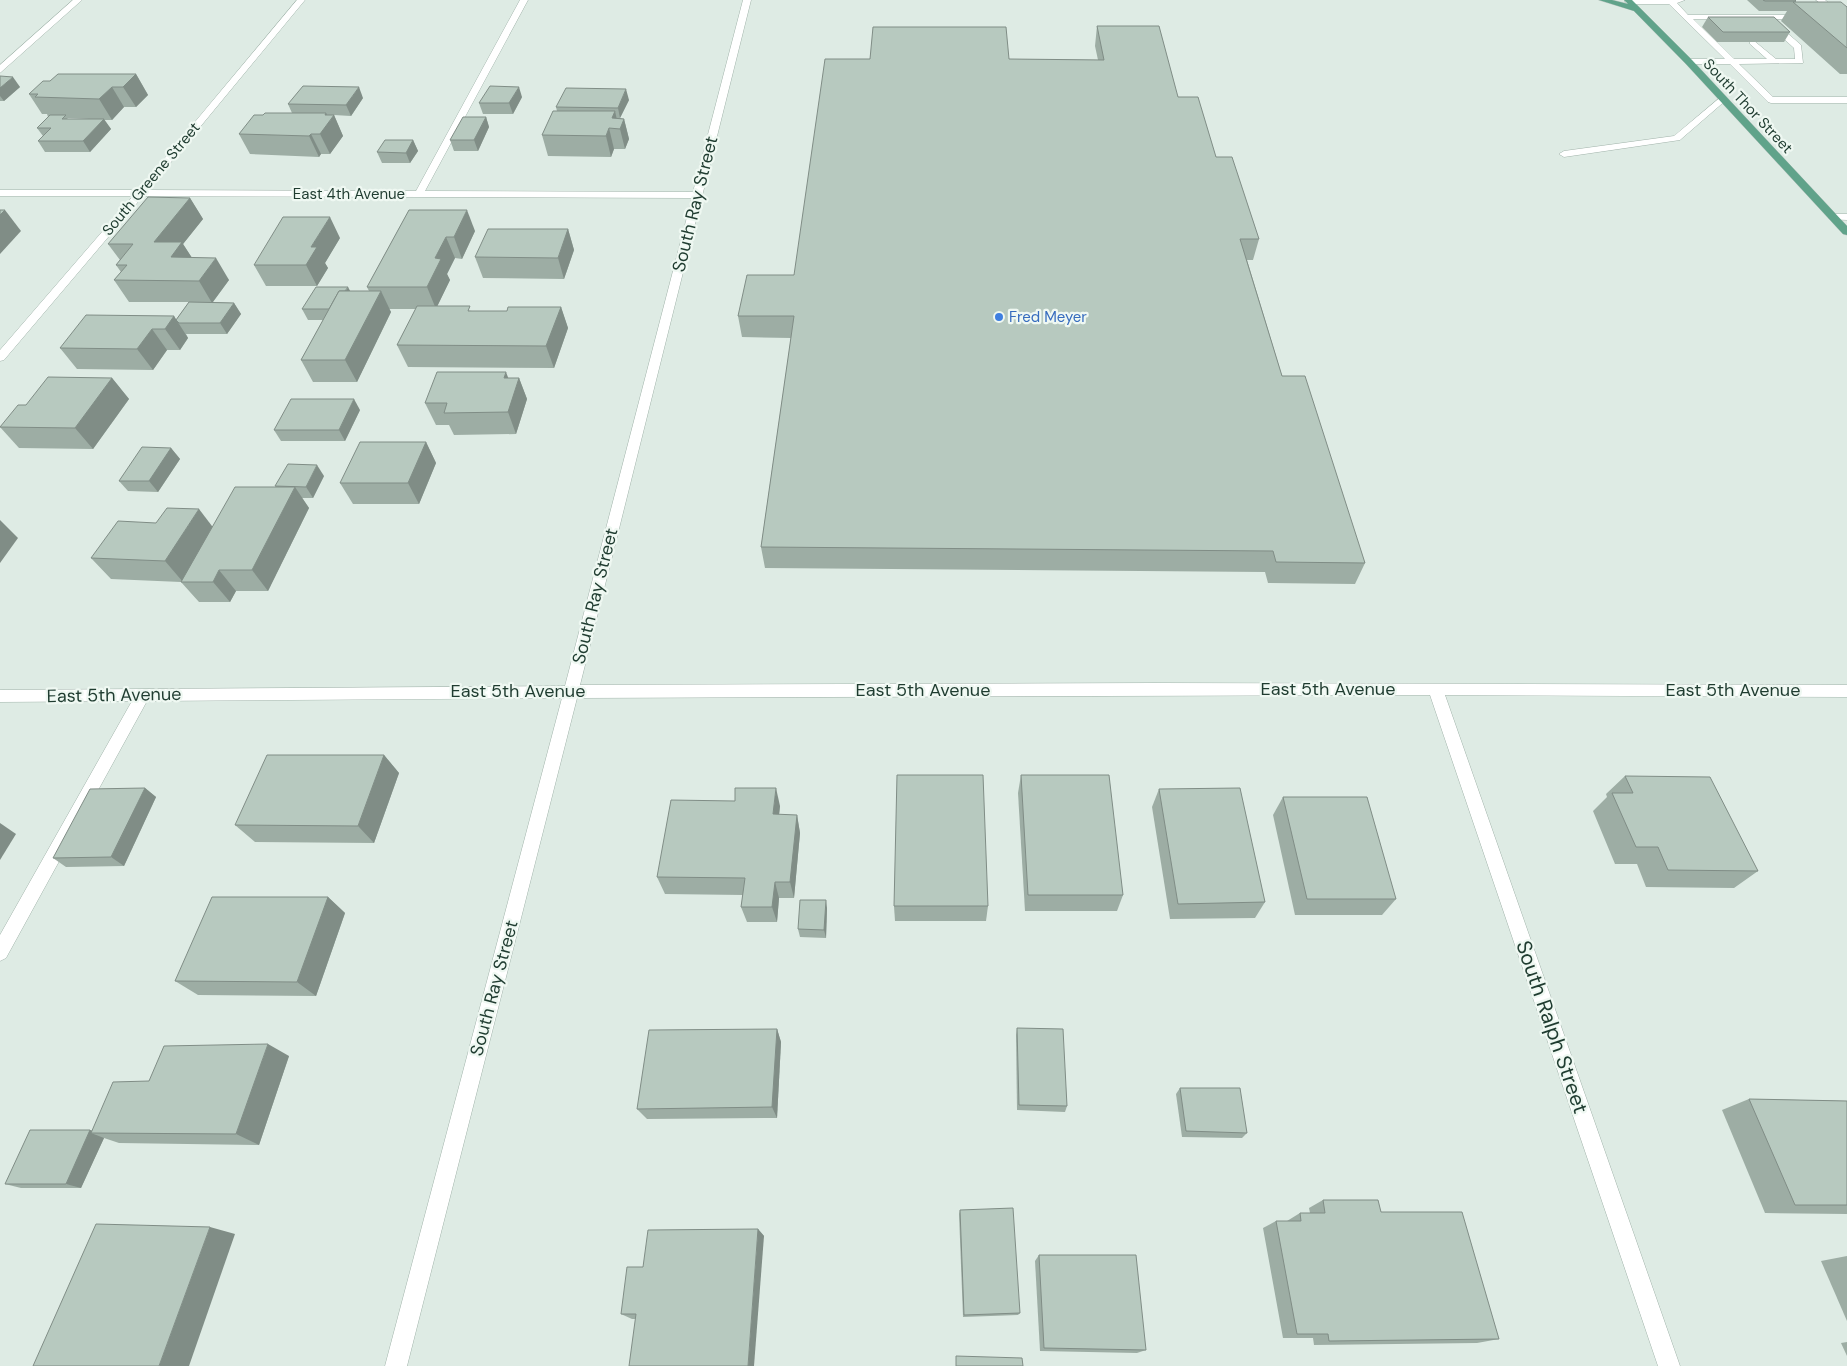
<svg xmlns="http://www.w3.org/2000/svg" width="1847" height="1366" viewBox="0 0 1847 1366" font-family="'DM Sans',sans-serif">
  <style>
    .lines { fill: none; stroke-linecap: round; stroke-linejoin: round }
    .minor-casing { stroke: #a1b3aa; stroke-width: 1 }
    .major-casing { stroke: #c0c8c5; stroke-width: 1 }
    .minor { fill: #fff; fill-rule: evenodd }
    .major { fill: #60a38a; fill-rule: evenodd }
    .wall { fill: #9dada4; fill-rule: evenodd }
    .shaded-wall { fill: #808d86 }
    .building { fill: #b7c9bf; stroke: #808d86 }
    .shop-dot { fill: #3f7fe0; stroke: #eff8f2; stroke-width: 2 }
    .labels { text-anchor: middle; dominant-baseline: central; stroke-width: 4.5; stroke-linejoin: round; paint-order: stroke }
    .far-street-label { font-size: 15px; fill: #1f3c30; stroke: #eff8f2 }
    .far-shop-label { font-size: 15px; fill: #366cbe; stroke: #eff8f2; text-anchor: start }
    .street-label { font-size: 18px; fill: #1f3c30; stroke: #eff8f2 }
    .near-street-label { font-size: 21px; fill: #1f3c30; stroke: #eff8f2 }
  </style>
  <rect width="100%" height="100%" fill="#deebe4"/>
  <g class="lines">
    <g class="minor-casing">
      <g id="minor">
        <path d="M73,0h9l-82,73v-8z"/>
        <path d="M297,0h8l-157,190 268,1 104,-191h8l-103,191 268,1 50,-192h8l-171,685 574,-2 693,2v12l-402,-2 235,671h-22l-228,-671h-45l-808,3 -170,668h-22l177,-668 -415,3 -141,257 -6,3v-26l132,-234 -132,1v-12l565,-4 127,-488 -549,-2 -139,164 -4,1v-11l133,-154h-133v-6h138z"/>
        <path d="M1628,0h57l-8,3 11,12h119v4h-36l30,26 2,18 -64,1 34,33h74v6h-76l-3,-1 -38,-38h-44v-4l3,-1h36l-56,-55h-40l-4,-2zM1693,19h69l32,29 1,11h-19l-23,-19h-3v4l17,15h-33z"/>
        <path d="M1816,0h9l22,17v6z"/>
        <path d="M1722,96l3,1v4l-45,39 -116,17 -5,-3 5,-3 110,-15z"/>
        <path d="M1833,214h14v6l-18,-1v-4z"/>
      </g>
    </g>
    <g class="major-casing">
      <path id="major" d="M1599,0h13l16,4 -4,-4h8l60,60 155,166v9l-4,-1 -157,-170 -52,-53z"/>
    </g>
    <use href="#minor" class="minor"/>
    <use href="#major" class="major"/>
  </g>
  <g class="wall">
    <path d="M1747,0h48l1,1v1l51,5v67h-7l-59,-53 6,-10h-28z"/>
    <path d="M1708,17l82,15 -6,10h-67l-15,-15z"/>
    <path d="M1097,26l81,71 38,60 43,82 -6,21h-6l35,116 83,187 -10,21 -87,-1 -3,-11 -500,-4 -4,-21 30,-209 -49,-1 -4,-21 56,-41 215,-216 89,1 -3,-14z"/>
    <path d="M136,74l12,21 -12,12h-12l-12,13h-8l7,9 -21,23h-45l-7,-11 5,-5 -6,-8 11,-11 -1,-3h-5l-13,-20 21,-13zM67,118l22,1h-21z"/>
    <path d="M0,76l20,11 -16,14h-4z"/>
    <path d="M522,97l-9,17h-30l-4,-11z"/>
    <path d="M363,98l-12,18 -17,-1 9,21 -13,18h-9l-2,3 -69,-3 -11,-20 53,-21 -4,-9z"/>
    <path d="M629,100l-9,18 4,1 5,20 -4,10h-11l-3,8 -63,-1 -6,-21 15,-24 -1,-4z"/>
    <path d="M486,117l3,10 -11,24h-24l-4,-11z"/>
    <path d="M413,140l5,11 -8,12h-28l-5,-11z"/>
    <path d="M190,198l13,21 -20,25 9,14 37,22 -16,22 21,1 7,11 -14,20h-41l2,4 -8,12h-13l-14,20 -76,-1 -17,-21 114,-32 2,4 13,-18h-60l-15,-22 7,-8 -5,-7 4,-5 -12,-16z"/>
    <path d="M409,210l66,21 -13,28 -7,-1 -8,16 3,6 -13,26 35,5h35l54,-4 7,21 -14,40 -146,-1 -11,-22 19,-36h-27l2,3 -34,70h-44l-12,-22 22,-40h-15l-6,-11 48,-18h19l-2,-4z"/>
    <path d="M568,229l6,21 -10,29 -81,-1 -8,-21z"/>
    <path d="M340,238l-15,25 3,5 -11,18h-51l-12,-21z"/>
    <path d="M112,378l17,21 -36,50 -74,-1 -19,-21 26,-22z"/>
    <path d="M508,378h11l8,21 -11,35 -62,1 -5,-10h-13l-11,-22z"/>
    <path d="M360,410l-15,31h-64l-7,-11z"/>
    <path d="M426,442l10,21 -17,41h-66l-13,-21z"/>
    <path d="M171,448l9,11 -22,33 -30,-1 -9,-10z"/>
    <path d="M324,476l-11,22h-11l7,10 -41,83h-32l-6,11h-31l-18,-20 -70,-3 -20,-21 122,-32 63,-39 -1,-1z"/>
    <path d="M384,755l15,18 -25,70 -119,-1 -20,-17z"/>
    <path d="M1021,775l102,120 -6,16h-92l-7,-118z"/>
    <path d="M1625,776l133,95 -24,17 -88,-1 -9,-23h-22l-22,-53 14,-14 -1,-3z"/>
    <path d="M145,788l11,9 -32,69 -58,1 -13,-9z"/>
    <path d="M1159,789l106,113 -10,16 -85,1 -18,-112z"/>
    <path d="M1283,797l113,102 -14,16h-87l-22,-100z"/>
    <path d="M735,801l45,5 -1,9h18l3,18 -6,65h-15l-2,24h-30l-6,-15 2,-12 -78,-1 -8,-17z"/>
    <path d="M328,897l17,16 -29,83 -118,-1 -23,-14z"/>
    <path d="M894,906h94l-2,15h-91z"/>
    <path d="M827,908l-1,30 -26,-1 -2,-8z"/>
    <path d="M1017,1028l50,78 -2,6 -48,-2 -1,-75z"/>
    <path d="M777,1029l4,13 -4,76 -130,1 -10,-10z"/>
    <path d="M289,1056l-30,89 -140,-2 -15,-5 -23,50h-60l-16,-4 85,-54 2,1 57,-50z"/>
    <path d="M1180,1088l67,45 -5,5 -60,-1 -6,-43z"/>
    <path d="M1749,1099l98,2v113l-82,-1 -43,-103z"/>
    <path d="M1323,1200l58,12 118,127 -22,4 -163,2 -1,-7h-30l-20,-110 13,-7h11l13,-8h10l-1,-5z"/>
    <path d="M960,1210l60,103 -2,2 -55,2 -4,-103z"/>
    <path d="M758,1229l6,7 -129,83h-3l-11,-5 22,-47z"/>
    <path d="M1039,1255l107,95 -9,3 -97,-2 -5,-90z"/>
    <path d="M1847,1256v65l-26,-60z"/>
    <path d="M1847,1342v14l-6,-13z"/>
  </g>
  <g class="shaded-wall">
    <path d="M136,74l12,21 -12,12 -13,-20z"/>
    <path d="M13,77l7,10 -16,14 -4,-5v-8z"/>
    <path d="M112,87l12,20 -12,13 -13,-21z"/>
    <path d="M359,87l4,11 -12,18 -5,-11z"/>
    <path d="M519,87l3,10 -9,17 -4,-11z"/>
    <path d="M626,89l3,11 -9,18 -2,-10z"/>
    <path d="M615,111l4,18 -7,-11z"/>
    <path d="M326,113l4,8 4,-6 9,21 -13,18 -10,-20 5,-19z"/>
    <path d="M486,117l3,10 -11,24 -4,-11z"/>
    <path d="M104,119l7,10 -21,23 -7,-11z"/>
    <path d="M624,119l5,20 -4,10 -5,-20z"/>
    <path d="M609,128l5,21 -3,8 -5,-21z"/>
    <path d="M311,134l10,20 -2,3 -10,-21z"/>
    <path d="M413,140l5,11 -8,12 -4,-10z"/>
    <path d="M190,198l13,21 -20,25 13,20 -11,14 -31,-36z"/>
    <path d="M5,210l16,21 -21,23v-39z"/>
    <path d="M467,210l8,21 -13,28 -8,-22z"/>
    <path d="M330,217l10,21 -15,25 3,5 -11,18 -11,-21 5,-18z"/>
    <path d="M568,229l6,21 -10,29 -6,-21z"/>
    <path d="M446,237l9,21 -8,16 3,6 -14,29 -9,-22 8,-29z"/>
    <path d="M216,258l13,22 -17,23 -13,-22z"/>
    <path d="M348,287l6,11 -19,11z"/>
    <path d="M381,291l10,21 -34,70 -12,-22z"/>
    <path d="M234,303l7,11 -14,20 -7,-11z"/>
    <path d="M561,307l7,21 -14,40 -8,-22z"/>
    <path d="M174,316l14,22 -8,12 -15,-21z"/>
    <path d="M152,329l15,21 -14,20 -16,-21z"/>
    <path d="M506,372l8,21 5,-15 8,21 -11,35 -8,-22 -4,-34z"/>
    <path d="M112,378l17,21 -36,50 -18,-21z"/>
    <path d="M354,399l6,11 -15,31 -6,-11z"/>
    <path d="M426,442l10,21 -17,41 -11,-21z"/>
    <path d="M171,448l9,11 -22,33 -9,-11z"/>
    <path d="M317,465l7,11 -11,22 -7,-11z"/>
    <path d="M295,487l14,21 -41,83 -16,-21z"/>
    <path d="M199,509l16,21 -32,52 -18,-21z"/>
    <path d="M0,520l18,18 -18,25z"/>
    <path d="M219,570l17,21 -6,11 -17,-20z"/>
    <path d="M384,755l15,18 -25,70 -16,-17z"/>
    <path d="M145,788l11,9 -32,69 -13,-9z"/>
    <path d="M776,788l4,18 -3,26 -4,-18z"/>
    <path d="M797,815l3,18 -6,65 -4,-16z"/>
    <path d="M0,823l16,11 -16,26z"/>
    <path d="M775,882l4,16 -2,24 -5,-15z"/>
    <path d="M328,897l17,16 -29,83 -19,-14z"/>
    <path d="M826,900l1,8 -1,30 -2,-8z"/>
    <path d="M777,1029l4,13 -4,76 -5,-11z"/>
    <path d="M268,1044l21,12 -30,89 -23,-11z"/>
    <path d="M90,1130l9,3h-8l13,5 -23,50 -15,-4z"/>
    <path d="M210,1227l25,7 -46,132h-30z"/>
    <path d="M758,1229l6,7 -10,130h-6z"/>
  </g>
  <g class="building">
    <path d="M1763,0h32l1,1h-31z"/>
    <path d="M1793,2h48l6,5v41z"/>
    <path d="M1708,17h66l16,15h-67z"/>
    <path d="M1097,26h62l19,71h20l18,60h16l27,82h-19l42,137h23l60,187 -89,-1 -3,-11 -512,-4 33,-231h-56l9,-41h47l31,-216h45l3,-32h133l3,32 95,1z"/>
    <path d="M58,74h78l-13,13h-11l-13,12 -64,-2 3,-3h-9l14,-13h7z"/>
    <path d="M0,76l13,1 -13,11z"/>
    <path d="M303,86l56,1 -13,18 -58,-1z"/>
    <path d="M490,86l29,1 -10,16h-30z"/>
    <path d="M566,88l60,1 -8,19 -62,-1z"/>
    <path d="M553,111h62l-3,7 12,1 -4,10 -11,-1 -3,8 -64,-1z"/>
    <path d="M265,113h61l-1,2h9l-14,19h-9l-2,2 -70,-2 15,-19h9z"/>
    <path d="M50,115h16l-4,4h42l-21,22h-45l13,-13h-14z"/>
    <path d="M463,117h23l-12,23h-24z"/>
    <path d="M385,140h28l-7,13 -29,-1z"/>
    <path d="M148,197l42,1 -36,44h28l-11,15 45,1 -17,23 -85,-1 13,-15h-11l17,-21h-25z"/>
    <path d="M0,210h5l-5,5z"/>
    <path d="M409,210h58l-13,27h-8l-11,21 6,1 -14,28h-60z"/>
    <path d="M283,217h47l-19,30h6l-11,18h-52z"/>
    <path d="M488,229h80l-10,29 -83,-1z"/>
    <path d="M316,287h32l-3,4h-6l-10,18h-27z"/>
    <path d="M339,291h42l-36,69h-44z"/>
    <path d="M189,302l45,1 -14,20h-41l-3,-3z"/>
    <path d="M417,306h53l-2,5h39l1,-4h53l-15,39 -149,-1z"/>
    <path d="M86,315l88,1 -9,13h-13l-15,20 -77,-1z"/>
    <path d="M437,372h69l-2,6h15l-11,34 -64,1 3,-10h-22z"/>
    <path d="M48,377l64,1 -37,50 -75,-1 18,-22h8z"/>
    <path d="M291,399h63l-15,31h-65z"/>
    <path d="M360,442h66l-18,41h-68z"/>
    <path d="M142,447l29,1 -22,33h-30z"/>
    <path d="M288,464l29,1 -11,22 -31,-1z"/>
    <path d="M235,487h60l-43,83h-33l-6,12h-32z"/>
    <path d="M167,508l32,1 -34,52 -74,-3 27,-37 38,2z"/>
    <path d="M267,755h117l-26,71 -123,-1z"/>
    <path d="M897,775h86l5,131h-94z"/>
    <path d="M1021,775h88l14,120h-95z"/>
    <path d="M1625,776l85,1 48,94 -90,-1 -10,-23h-22l-24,-54h21z"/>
    <path d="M145,788l-34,69 -58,1 37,-69z"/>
    <path d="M735,788h41l-3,26 24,1 -7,67h-15l-3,25h-31l4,-29 -88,-1 14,-77 64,1z"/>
    <path d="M1240,788l25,114 -87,2 -19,-115z"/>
    <path d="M1283,797h84l29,102h-89z"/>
    <path d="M212,897h116l-31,85 -122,-1z"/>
    <path d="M800,900h26l-2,30 -26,-1z"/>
    <path d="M1017,1028l46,1 4,77 -48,-1z"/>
    <path d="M777,1029l-5,78 -135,2 12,-79z"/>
    <path d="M268,1044l-32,90 -145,-1 22,-51 36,-1 15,-35z"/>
    <path d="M1180,1088h60l7,45 -61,-2z"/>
    <path d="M1749,1099l98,2v104h-52z"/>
    <path d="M30,1130h60l-24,54h-61z"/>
    <path d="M1323,1200h55l3,12h81l37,127 -170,2 -1,-7h-31l-21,-113h25l-1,-8h25z"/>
    <path d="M1013,1208l7,105 -56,2 -4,-105z"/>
    <path d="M96,1224l114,3 -51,139h-126z"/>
    <path d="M758,1229l-10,137h-119l7,-52h-15l6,-47h16l5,-37z"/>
    <path d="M1039,1255h97l10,95 -102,-2z"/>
    <path d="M956,1356l66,2 1,8h-67z"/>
  </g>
  <circle class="shop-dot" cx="999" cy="317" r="5"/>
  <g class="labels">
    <g class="far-street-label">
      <text transform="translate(1748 106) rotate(47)">South Thor Street</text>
      <text transform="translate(151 179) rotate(-50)">South Greene Street</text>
      <text x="349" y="194">East 4th Avenue</text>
    </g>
    <g class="far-shop-label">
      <text x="1009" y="317">Fred Meyer</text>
    </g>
    <g class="street-label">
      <text transform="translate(695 204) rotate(-76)">South Ray Street</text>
      <text transform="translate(595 596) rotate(-76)">South Ray Street</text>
      <text x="1328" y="689">East 5th Avenue</text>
      <text x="923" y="690">East 5th Avenue</text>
      <text x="1733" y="690">East 5th Avenue</text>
      <text x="518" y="691">East 5th Avenue</text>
      <text transform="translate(114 695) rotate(-1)">East 5th Avenue</text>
      <text transform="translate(494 988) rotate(-75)">South Ray Street</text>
    </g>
    <g class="near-street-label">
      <text transform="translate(1552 1027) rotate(71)">South Ralph Street</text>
    </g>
  </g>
</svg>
